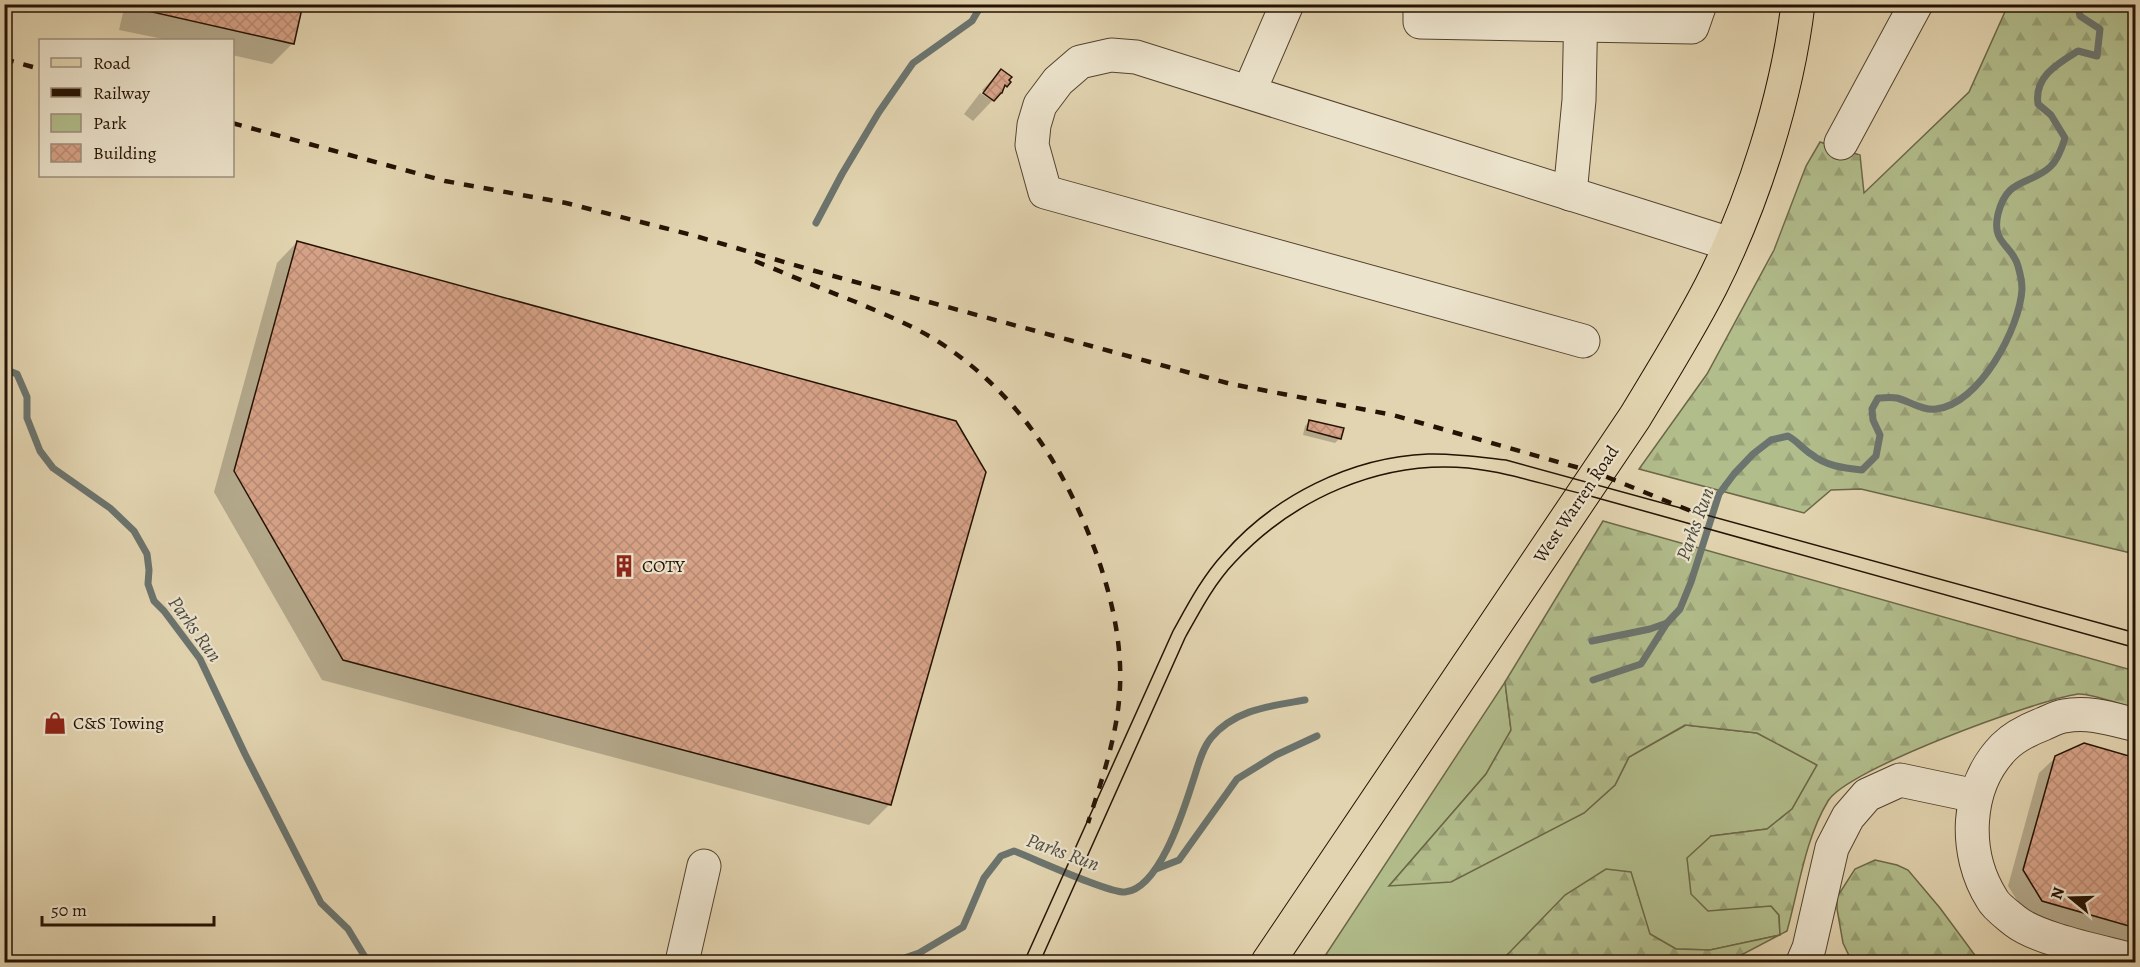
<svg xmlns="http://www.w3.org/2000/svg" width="2140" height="967" viewBox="0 0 2140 967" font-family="Alegreya,serif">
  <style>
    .green { fill: #b2bd8c; stroke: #6c6848; stroke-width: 1.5 }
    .forest { fill: url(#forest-firs); stroke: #6c6848; stroke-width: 1.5 }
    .shadow { fill: #0003 }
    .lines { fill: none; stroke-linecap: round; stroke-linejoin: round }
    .stream { stroke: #6b746e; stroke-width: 7 }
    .building { fill: url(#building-cross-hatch); stroke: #251203; stroke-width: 1.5 }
    .minor-casing { stroke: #54422e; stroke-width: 35 }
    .major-casing { stroke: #251203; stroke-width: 35 }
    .minor { stroke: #ece3cc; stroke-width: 33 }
    .major { stroke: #e2d4b0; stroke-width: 33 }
    .tram { stroke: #251203; stroke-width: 1.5 }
    .rail { stroke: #251203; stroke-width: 4.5; stroke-dasharray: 10 10; stroke-linecap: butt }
    .labels { text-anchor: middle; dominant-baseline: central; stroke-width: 4.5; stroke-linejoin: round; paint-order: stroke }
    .street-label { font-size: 18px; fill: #251203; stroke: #ece3cc }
    .poi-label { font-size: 18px; fill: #251203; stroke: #ece3cc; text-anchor: start }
    .water-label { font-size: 20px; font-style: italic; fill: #4e4b42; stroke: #ece3cc }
  </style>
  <defs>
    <pattern id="forest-firs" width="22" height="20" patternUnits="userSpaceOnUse" patternTransform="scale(1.5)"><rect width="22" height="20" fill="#b2bd8c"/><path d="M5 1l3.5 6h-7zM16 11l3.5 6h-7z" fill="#99a177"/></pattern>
    <pattern id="building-cross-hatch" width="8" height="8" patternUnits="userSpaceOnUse" patternTransform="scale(1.5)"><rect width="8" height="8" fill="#d6a287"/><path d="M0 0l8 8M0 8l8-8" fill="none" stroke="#b88a73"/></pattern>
  </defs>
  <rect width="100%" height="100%" fill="#e2d4b0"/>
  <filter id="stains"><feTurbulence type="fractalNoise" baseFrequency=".00333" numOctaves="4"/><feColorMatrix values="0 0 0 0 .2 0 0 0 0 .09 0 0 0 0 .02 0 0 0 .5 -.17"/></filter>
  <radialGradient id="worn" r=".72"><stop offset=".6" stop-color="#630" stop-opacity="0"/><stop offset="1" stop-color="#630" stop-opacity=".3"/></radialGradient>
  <path class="green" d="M1505,682l6,48 -25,44 -96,111 129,-39 65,-33 31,-28 14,-28 57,-32 71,8 60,32 -25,44 -25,20 -56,7 34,71 26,-1 8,9 1,20 -70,15 -34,-1 -26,-15 -142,20 -11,8h-176z"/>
  <g class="forest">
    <path d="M2008,5h127v549l-274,-65 -30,1 -27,23 -165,-44 68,-95 67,-124 32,-84 14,-24 40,13 4,38 105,-101z"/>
    <path d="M1603,521l532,150v37c-13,-3 -45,-15 -57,-14 -41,6 -231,75 -250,107 -23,38 -29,87 -41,130l-59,31h-231l11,-8 57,-59 41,-26 25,3 19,62 26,15 34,1 70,-15 -1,-20 -8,-9 -63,5 -17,-17 -4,-36 24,-22 56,-7 25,-20 25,-44 -60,-32 -72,-8 -56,32 -14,28 -31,28 -133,69 -62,4 97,-112 25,-44 -6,-48z"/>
    <path d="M1875,860l22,5 11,5 32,38 40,54h-128l-9,-19 -6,-34v-12l18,-28z"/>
  </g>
  <g class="shadow">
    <path d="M125,4h177l-9,39 -21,21 -40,-9v-15h-64l-49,-10z"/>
    <path d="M1426,4h62l-11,2 -11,11z"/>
    <path d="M1495,4h12l-1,2h-11z"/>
    <path d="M1001,71l5,15 -33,35 -9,-7 16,-21 11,7 2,-2 -11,-8z"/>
    <path d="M297,242l593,562 -21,21 -547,-145 -108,-188 63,-229z"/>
    <path d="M1310,421l30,17 -5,5 -32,-8 2,-9z"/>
    <path d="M2056,757l80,2v188l-109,-31 -19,-30 31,-113z"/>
  </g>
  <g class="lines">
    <g class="stream">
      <path d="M816,223l26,-49 37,-62 34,-49 59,-42 10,-17"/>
      <path d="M4,369l13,5 10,23v21l13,33 13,17 57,40 24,23 13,23 2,16 -1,14 6,17 10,10 36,48 45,95 76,149 27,26 20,33"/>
      <path d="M1592,641l58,-12 17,-6 13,-14 11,-27 28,-88 15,-20 19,-20 18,-14 17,-4c9,5 14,12 23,18 15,12 32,14 51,16l14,-14 4,-21 -7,-15 -1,-11 6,-11c6,0 13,-1 19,0 12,3 26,13 39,11 43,-4 84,-81 86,-120 0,-7 -2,-16 -4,-23 -6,-22 -27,-22 -20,-52 9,-37 31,-28 52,-47 8,-7 12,-19 15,-29l-14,-23 -13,-11c-4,-27 19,-40 40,-53l19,5 3,-27 -20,-13 -3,-12"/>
      <path d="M1593,680l48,-16 26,-41"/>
      <path d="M1156,869l23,-9 58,-81 39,-24 41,-19"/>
      <path d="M893,962l26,-9 44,-26 21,-49 17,-22 13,-5c21,8 94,42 111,41 34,-3 58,-80 67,-108 5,-14 9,-34 19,-46 24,-29 60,-32 94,-38"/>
    </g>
  </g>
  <g class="building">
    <path d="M140,4h163l-9,40 -155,-35z"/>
    <path d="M1001,69l11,8 -3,3 2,2 -4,5 -2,-2 -3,8h-1l-7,8 -11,-8z"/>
    <path d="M297,241l659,180 30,51 -95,333 -548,-145 -109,-189z"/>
    <path d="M1309,420l35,8 -3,11 -34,-9z"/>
    <path d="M2084,743l52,15v170l-94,-27 -19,-31 32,-114z"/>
  </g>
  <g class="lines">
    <g class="minor-casing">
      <g id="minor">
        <path d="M1420,4v18l272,5 8,-23"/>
        <path d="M1249,92l38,-88"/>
        <path d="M1841,143l75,-139"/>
        <path d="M1570,194l9,-94 2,-96"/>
        <path d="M1583,341l-538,-149 -13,-47 2,-20 6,-20 18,-24 22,-19 31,-7 25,2 594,187"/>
        <path d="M2136,725c-24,-6 -47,-14 -72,-9 -7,1 -14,5 -21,8 -13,5 -29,13 -39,23 -39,40 -41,106 -12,152 4,8 16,16 23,22 24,19 89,31 121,40"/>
        <path d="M682,962l22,-96"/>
        <path d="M1803,962l6,-14 23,-100 16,-31 19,-22 33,-15 76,16"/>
      </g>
    </g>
    <g class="major-casing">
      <path id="major" d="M1268,962l367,-545c26,-43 53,-86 76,-131 42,-83 76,-189 87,-282"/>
    </g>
    <use href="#minor" class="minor"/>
    <use href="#major" class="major"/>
    <g class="tram">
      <path d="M1024,962l149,-331c15,-27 29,-54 50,-77 50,-58 128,-97 205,-100 26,-1 52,3 78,6l630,173"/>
      <path d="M1040,962l145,-324c15,-27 29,-54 50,-76 59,-63 145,-102 233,-94 39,4 77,17 115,26l553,154"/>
    </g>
    <g class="rail">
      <path d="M4,59l36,10"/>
      <path d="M232,123l213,58 121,22 126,32 123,36 416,113 162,31 204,58 94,38"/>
      <path d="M755,261c34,14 67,28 101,41 30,13 61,25 89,44 75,51 119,121 150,204 16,44 27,91 25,137 -2,47 -18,92 -32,136"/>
    </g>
  </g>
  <defs>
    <g id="building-bare" transform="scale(1.8)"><path d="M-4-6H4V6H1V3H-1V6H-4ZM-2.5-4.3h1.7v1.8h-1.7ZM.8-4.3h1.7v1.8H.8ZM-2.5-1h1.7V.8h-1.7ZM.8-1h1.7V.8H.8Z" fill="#8f2418" stroke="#ece3cc" stroke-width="2.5" paint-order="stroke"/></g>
    <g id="shop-bare" transform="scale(1.8)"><path d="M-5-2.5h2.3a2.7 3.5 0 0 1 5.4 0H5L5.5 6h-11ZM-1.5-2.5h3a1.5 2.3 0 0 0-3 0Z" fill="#8f2418" stroke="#ece3cc" stroke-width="2.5" paint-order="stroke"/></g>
  </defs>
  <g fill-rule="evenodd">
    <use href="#building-bare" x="624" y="566"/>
    <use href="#shop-bare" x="55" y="723"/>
  </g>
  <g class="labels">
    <g class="street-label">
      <text transform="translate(1576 504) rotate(-56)">West Warren Road</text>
    </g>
    <g class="poi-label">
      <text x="642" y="566">COTY</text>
      <text x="73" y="723">C&amp;S Towing</text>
    </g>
    <g class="water-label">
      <text transform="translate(1695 524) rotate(-70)">Parks Run</text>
      <text transform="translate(195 629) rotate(54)">Parks Run</text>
      <text transform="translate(1063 852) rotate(20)">Parks Run</text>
    </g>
  </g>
  <rect width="2140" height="967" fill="none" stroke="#e2d4b0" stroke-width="24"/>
  <rect x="6" y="6" width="2128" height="955" fill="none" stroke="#251203" stroke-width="3"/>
  <rect x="12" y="12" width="2116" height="943" fill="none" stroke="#251203" stroke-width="1.5"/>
  <rect x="39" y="39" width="195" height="138" fill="#ece3cc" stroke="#9c8f7c" stroke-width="1.5"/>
  <rect x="51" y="58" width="30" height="9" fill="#e2d4b0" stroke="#9c8f7c" stroke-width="1.5"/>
  <text x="93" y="69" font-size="18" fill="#251203">Road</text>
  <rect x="51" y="88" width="30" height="9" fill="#251203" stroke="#9c8f7c" stroke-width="1.5"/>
  <text x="93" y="99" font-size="18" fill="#251203">Railway</text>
  <rect x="51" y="114" width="30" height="18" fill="#b2bd8c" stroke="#9c8f7c" stroke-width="1.5"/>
  <text x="93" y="129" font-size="18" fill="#251203">Park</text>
  <rect x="51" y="144" width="30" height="18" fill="url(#building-cross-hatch)" stroke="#9c8f7c" stroke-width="1.5"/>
  <text x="93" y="159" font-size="18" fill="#251203">Building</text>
  <g transform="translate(2071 898) rotate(289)" stroke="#ece3cc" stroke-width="4.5" paint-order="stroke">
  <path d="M0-4.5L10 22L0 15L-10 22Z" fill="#251203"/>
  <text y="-9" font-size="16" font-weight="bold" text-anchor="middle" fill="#251203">N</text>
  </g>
  <path d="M42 916v9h172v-9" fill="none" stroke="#251203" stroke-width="3"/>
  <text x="51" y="916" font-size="18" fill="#251203" stroke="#ece3cc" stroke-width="4.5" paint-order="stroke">50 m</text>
  <rect width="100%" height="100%" filter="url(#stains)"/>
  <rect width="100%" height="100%" fill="url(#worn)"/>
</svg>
